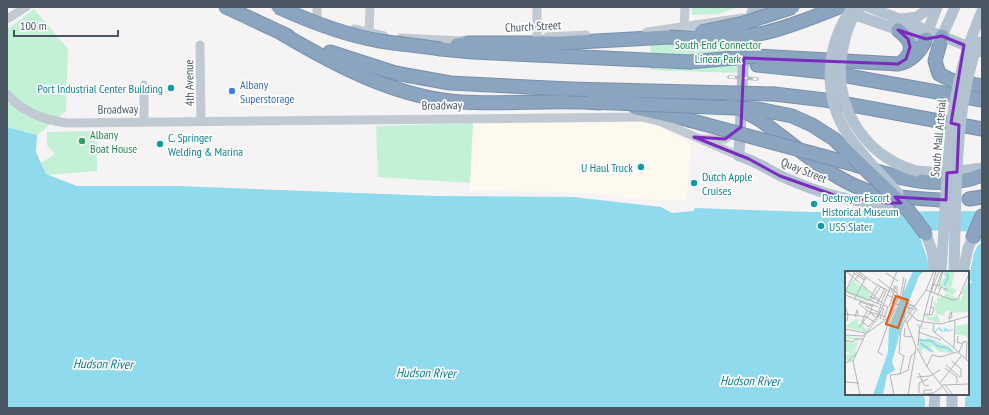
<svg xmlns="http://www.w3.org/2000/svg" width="989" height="415" viewBox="0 0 989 415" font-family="'PT Sans Narrow',sans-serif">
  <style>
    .commercial { fill: #fdf9ef }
    .green { fill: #c3f1d5 }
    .water { fill: #90daee; fill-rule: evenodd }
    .pier { fill: #f5f3f3 }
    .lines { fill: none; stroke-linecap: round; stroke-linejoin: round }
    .highway-casing { stroke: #7690ad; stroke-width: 15 }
    .minor { stroke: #c1cad2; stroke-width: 9 }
    .major { stroke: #b3c2d1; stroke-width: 11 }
    .highway { stroke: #8ba5c1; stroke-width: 13 }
    .rail-casing { stroke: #b5b8bd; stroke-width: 3.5 }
    .rail { stroke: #fff; stroke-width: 2; stroke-dasharray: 6; stroke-linecap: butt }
    .highway-bridge-casing { stroke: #7690ad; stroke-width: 15; stroke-linecap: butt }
    .major-bridge { stroke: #b3c2d1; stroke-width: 11 }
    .highway-bridge { stroke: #8ba5c1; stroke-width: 13 }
    .marked { fill: none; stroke: #7b2cbf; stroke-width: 3; stroke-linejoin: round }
    .culture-dot { fill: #0f9aa8; stroke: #fff; stroke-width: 1.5 }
    .shop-dot { fill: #3f7fe0; stroke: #fff; stroke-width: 1.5 }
    .leisure-dot { fill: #2e9e5b; stroke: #fff; stroke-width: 1.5 }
    .labels { text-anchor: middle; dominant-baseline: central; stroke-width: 3.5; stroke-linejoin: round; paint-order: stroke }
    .street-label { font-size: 12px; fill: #4a5661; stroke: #fff }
    .park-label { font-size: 12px; fill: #17864f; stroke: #fff }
    .shop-label { font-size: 12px; fill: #366cbe; stroke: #fff; text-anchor: start }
    .culture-label { font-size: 12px; fill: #0d838f; stroke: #fff; text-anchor: start }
    .leisure-label { font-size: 12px; fill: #27864d; stroke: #fff; text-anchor: start }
    .water-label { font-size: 13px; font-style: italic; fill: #0c7c9b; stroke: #fff }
    .inset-river { fill: none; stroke: #90daee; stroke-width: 2 }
    .inset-road { fill: none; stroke: #b1b4b9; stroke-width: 1 }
    .view { fill: #e8590c; fill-opacity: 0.15; stroke: #e8590c; stroke-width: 2 }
    .inset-edge { fill: none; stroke: #4a5661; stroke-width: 2 }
  </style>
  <rect width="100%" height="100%" fill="#f5f3f3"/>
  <path class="commercial" d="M647,120l44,23 -4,57h-36l-59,-7 -123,-3 4,-67z"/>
  <g class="green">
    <path d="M692,7h47l-21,7 -26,1z"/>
    <path d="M34,9l34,40 -2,62 -29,24 -30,-8v-97z"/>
    <path d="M741,24l-2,49 -89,-3 1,-33z"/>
    <path d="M473,123l-3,60 -92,-6 -2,-51z"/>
    <path d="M97,131v40l-51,4 -5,-12 14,-9 -8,-9v-13z"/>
  </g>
  <path class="water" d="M7,127l30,8 -1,17 10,22 31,12h101l258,10 137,1 88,10 11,6 21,-2 2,-3 114,4 173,-1v197h-975zM846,272h122v122h-122z"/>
  <g class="pier">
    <path d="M918,230l64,2 -2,9 2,2 -4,2 -4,8 -5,25 3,4 -3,3 -1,10v-23h-39v-7z"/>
    <path d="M968,392l2,2 -5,4v10h-40v-10l-3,-4h46z"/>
  </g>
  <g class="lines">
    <g class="highway-casing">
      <g id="highway">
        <path d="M226,7l62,29"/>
        <path d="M898,30c12,9 19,21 4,32"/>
        <path d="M281,33c54,32 116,65 180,69 46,3 93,-3 139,1"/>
        <path d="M942,36l-7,25 4,13 14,7 29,5"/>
        <path d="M457,45l12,-2h91l109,-6"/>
        <path d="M441,49l32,3 216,10"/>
        <path d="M330,52l65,21 55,10 120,6"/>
        <path d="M757,56l141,8c14,-3 22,-12 28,-25"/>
        <path d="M757,65l68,7 157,28"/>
        <path d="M774,94l51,6 157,29"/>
        <path d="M636,108l53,12"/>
        <path d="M760,120c32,23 76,64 115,73 20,5 42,5 64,7"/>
        <path d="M841,161c46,12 93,33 141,14"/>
        <path d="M969,199l13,-2"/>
        <path d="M973,237l9,-21"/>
      </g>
    </g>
    <g class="minor">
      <path d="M317,7v17h4"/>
      <path d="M7,19l19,-12"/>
      <path d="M684,27l1,-20"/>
      <path d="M354,29l30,7"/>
      <path d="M369,32l1,-25"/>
      <path d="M647,32l96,-14"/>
      <path d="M547,37l39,-2"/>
      <path d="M401,38l63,3"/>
      <path d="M537,38v-31"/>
      <path d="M200,45l1,76"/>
      <path d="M7,94c15,18 38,26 60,29l575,-6 17,4 80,35"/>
      <path d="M144,121v-36"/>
      <path d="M702,139h23l12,-8"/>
    </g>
    <g class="major">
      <path d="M754,7l-9,28 -1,12 -5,109c15,4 28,13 42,20 37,17 83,31 124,27"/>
      <path d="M869,7l113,45"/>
      <path d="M847,12l69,24 17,2"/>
      <path d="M751,19l15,-12"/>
      <path d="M901,19l16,-2 14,-10"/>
      <path d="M926,36l11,-29"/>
      <path d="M942,36l13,-29"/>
      <path d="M916,171l29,2 37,-5"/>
      <path d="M926,234l6,17 3,21"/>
      <path d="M941,272l3,-45"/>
      <path d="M954,272l1,-44"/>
      <path d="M963,272l5,-24 9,-19"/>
      <path d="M934,408l1,-14"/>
      <path d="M952,408v-14"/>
    </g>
    <use href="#highway" class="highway"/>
    <g class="rail-casing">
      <path id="rail" d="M729,77l28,2"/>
    </g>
    <use href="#rail" class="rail"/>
    <g class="highway-bridge-casing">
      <g id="highway-bridge">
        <path d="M278,7c33,15 67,28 102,34 21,3 41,5 61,8"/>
        <path d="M701,32l43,-9 49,-16"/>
        <path d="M669,37c29,2 66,2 95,-4 26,-6 50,-16 75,-26"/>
        <path d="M689,62l68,-6"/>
        <path d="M570,89l204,5"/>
        <path d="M590,102l168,7 34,7 20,9 22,14 74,71 18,24"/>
        <path d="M742,110l18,10"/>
        <path d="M689,120l152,41"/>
      </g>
    </g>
    <g class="major-bridge">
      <path d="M853,7c-28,37 -31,89 -5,128 14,21 33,39 50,58"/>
      <path d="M861,7c-11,11 -15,26 -18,41 -12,55 19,107 73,123"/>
      <path d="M944,227c5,-80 5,-141 38,-216"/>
      <path d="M955,228c2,-64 2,-125 23,-186"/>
    </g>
    <use href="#highway-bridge" class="highway-bridge"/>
  </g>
  <path class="marked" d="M898,30l28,9 16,-3 22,9 -13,78 8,2 -2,47 -10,1 -1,27 -51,-3 6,6h-14l-53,-8 -54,-19 -31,-17 -55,-22 31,2 16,-12 3,-69 154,6 8,-5 4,-12 -2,-8z"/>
  <g class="culture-dot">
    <circle cx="171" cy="88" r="4"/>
    <circle cx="160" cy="144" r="4"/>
    <circle cx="641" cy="167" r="4"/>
    <circle cx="694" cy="183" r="4"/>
    <circle cx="814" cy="204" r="4"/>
    <circle cx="821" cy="226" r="4"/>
  </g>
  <circle class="shop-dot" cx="232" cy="91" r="4"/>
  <circle class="leisure-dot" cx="82" cy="141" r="4"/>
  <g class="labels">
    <g class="street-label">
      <text transform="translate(533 26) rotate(-3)">Church Street</text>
      <text transform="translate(189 83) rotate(-91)">4th Avenue</text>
      <text transform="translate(442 105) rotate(-1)">Broadway</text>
      <text transform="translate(118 109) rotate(-1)">Broadway</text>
      <text transform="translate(938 138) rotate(-85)">South Mall Arterial</text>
      <text transform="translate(804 170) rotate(22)">Quay Street</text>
    </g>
    <g class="park-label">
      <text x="718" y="44">South End Connector<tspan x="718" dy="14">Linear Park</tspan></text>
    </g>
    <g class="shop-label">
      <text x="240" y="84">Albany<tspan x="240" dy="14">Superstorage</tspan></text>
    </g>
    <g class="culture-label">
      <text x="163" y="88" text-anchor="end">Port Industrial Center Building</text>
      <text x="168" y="137">C. Springer<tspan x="168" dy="14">Welding &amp; Marina</tspan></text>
      <text x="633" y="167" text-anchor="end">U Haul Truck</text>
      <text x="702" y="176">Dutch Apple<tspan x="702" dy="14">Cruises</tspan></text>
      <text x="822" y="197">Destroyer Escort<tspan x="822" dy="14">Historical Museum</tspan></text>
      <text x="829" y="226">USS Slater</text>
    </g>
    <g class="leisure-label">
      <text x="90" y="134">Albany<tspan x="90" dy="14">Boat House</tspan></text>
    </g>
    <g class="water-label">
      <text transform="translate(103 364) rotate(1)">Hudson River</text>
      <text transform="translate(426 373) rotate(1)">Hudson River</text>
      <text transform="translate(750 381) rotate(1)">Hudson River</text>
    </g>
  </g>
  <g transform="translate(845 271)">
    <rect width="124" height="124" fill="#f5f3f3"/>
    <path d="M98,0h12l-4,17 6,1 -4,6 -10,-4 4,-9 -7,7h-3l8,-12zM7,9l8,6h5l9,15h-8l-20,-8zM124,9v32l-17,1 -5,-3 -4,6 -6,-2 4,9 -13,-3 -3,-4 1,-2 3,3h5l2,-4 -3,-13 4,4v-5l4,-3 3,1 2,-4 15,7 2,-6 -2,-1zM10,48l7,1 -5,1 2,4 4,-3 2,2 -2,3 4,2 -1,4 -5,-2 1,-2 -2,2 -13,-4 -2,2v-7l2,4zM124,50v20l-3,-5 -11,-2 1,-8 11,-2zM0,65l14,2 -2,5 1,3 -4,2 3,2h-5l5,2 -7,8 3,-1v3l-8,2v-4l2,2h3l-5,-3v-4l6,-1 -6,-4v-10l9,4 2,-4 -11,-2zM82,66l21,9 7,7 -15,-1 -7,-6 -4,3 2,3 -9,-4v7l-4,-5 2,-12 6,2z" fill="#c3f1d5"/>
    <path d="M68,0h11l-5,5 -12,30 12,5v3l-2,10 2,1 -1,2 13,2 3,3 5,-5 5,5v-3l3,-1 1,3 4,-2 1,1 -5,2 -3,-2v2l-5,-1 -1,-3 -4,5 -4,-4 -12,-1 -2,-3 2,-14 -12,-3 -15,54 3,8 -8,5 -4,20h-10l15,-43 1,-26z" fill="#90daee"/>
    <path class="inset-river" d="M99,15l4,-9 -1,-4M74,69l13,1 5,5 11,2 4,4M75,72l13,9"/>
    <path class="inset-road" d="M1,0l33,29M10,0l10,8M13,0l13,10M9,2l10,7M41,2l12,8M33,8l14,11M9,10l8,-10M27,11l18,10M87,13l7,2 4,-15M49,14v5l3,4v-8M46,17l10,10M46,19l7,11M81,19l26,10 6,-1 11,-25M0,20l37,14M86,21l8,-21M0,22l10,-22M89,22l8,-22M0,24l33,12M42,24l7,3 -2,6M93,24l3,-8 7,3M25,25l14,8M53,27l15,8 -9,10 12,31 -8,48M28,28l8,-13M9,29l12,-23M16,29l-2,4 18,14M24,30l8,-15M15,31l12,4M36,32l5,-12M49,32l4,2 3,-4 5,-22M32,33l8,-16M0,34l3,10 -1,6M38,34l5,2 -5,13M20,35l15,7M70,35l11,-16 8,-19M44,36l7,-21M64,39l-1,2 9,8 7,2 17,2 14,-4 -1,28 15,14M22,40l-5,10 6,6 9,-10 4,-12M25,41l16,5M0,43l22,3 7,5M79,43l8,1 2,-7 -4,-1M84,44l4,-19M10,46l2,-7 1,5M104,47l3,-1 -1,-5 -2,5v1l1,4M35,48l4,-10 -3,-1M60,49l10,-14 -6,-1 -1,3 2,1M110,49l14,-4M62,52l10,-14 -3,-2M89,53l-1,7 21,17M42,54l8,-16M14,56l11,-14 3,-9M76,56l15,-56M60,57l-1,8 8,1M0,58l20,4M73,61l23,8M0,64l18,1 26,-19 12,-24 3,-16M113,65l-1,6 6,2M0,69l8,2 2,-3h8M73,75l2,-21M72,77l10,19 22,28M113,83l6,-13 3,1 -1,17M38,84l-5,-3 9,-25 -1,-6M107,90l9,8v8M2,91l9,-8M101,94l14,12M82,95l5,-11 8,2 17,-5M100,97l12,9v6M74,102l5,12 5,1M55,103l8,-4 3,-14 5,-4M72,106l13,-1 10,-6M0,111l14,1M95,112l21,-27M97,114l27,-1M100,114l8,10M74,122v-10l9,-4M87,123l10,-7M15,124l-7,-34 13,-28 12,-15 19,-47M49,124l-4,-20 10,-1 4,-18 -5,-3 2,-23 4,-10M70,124l18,-2M79,124v-5h8"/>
    <path class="view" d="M51,25l12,4 -10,28 -12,-4z"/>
    <rect width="124" height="124" class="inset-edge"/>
  </g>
  <rect width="989" height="415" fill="none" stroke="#4a5661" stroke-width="16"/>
  <path d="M14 30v6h104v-6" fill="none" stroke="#4a5661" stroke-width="2"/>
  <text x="20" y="30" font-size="12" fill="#4a5661" stroke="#ffffff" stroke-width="3" paint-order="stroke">100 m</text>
</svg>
